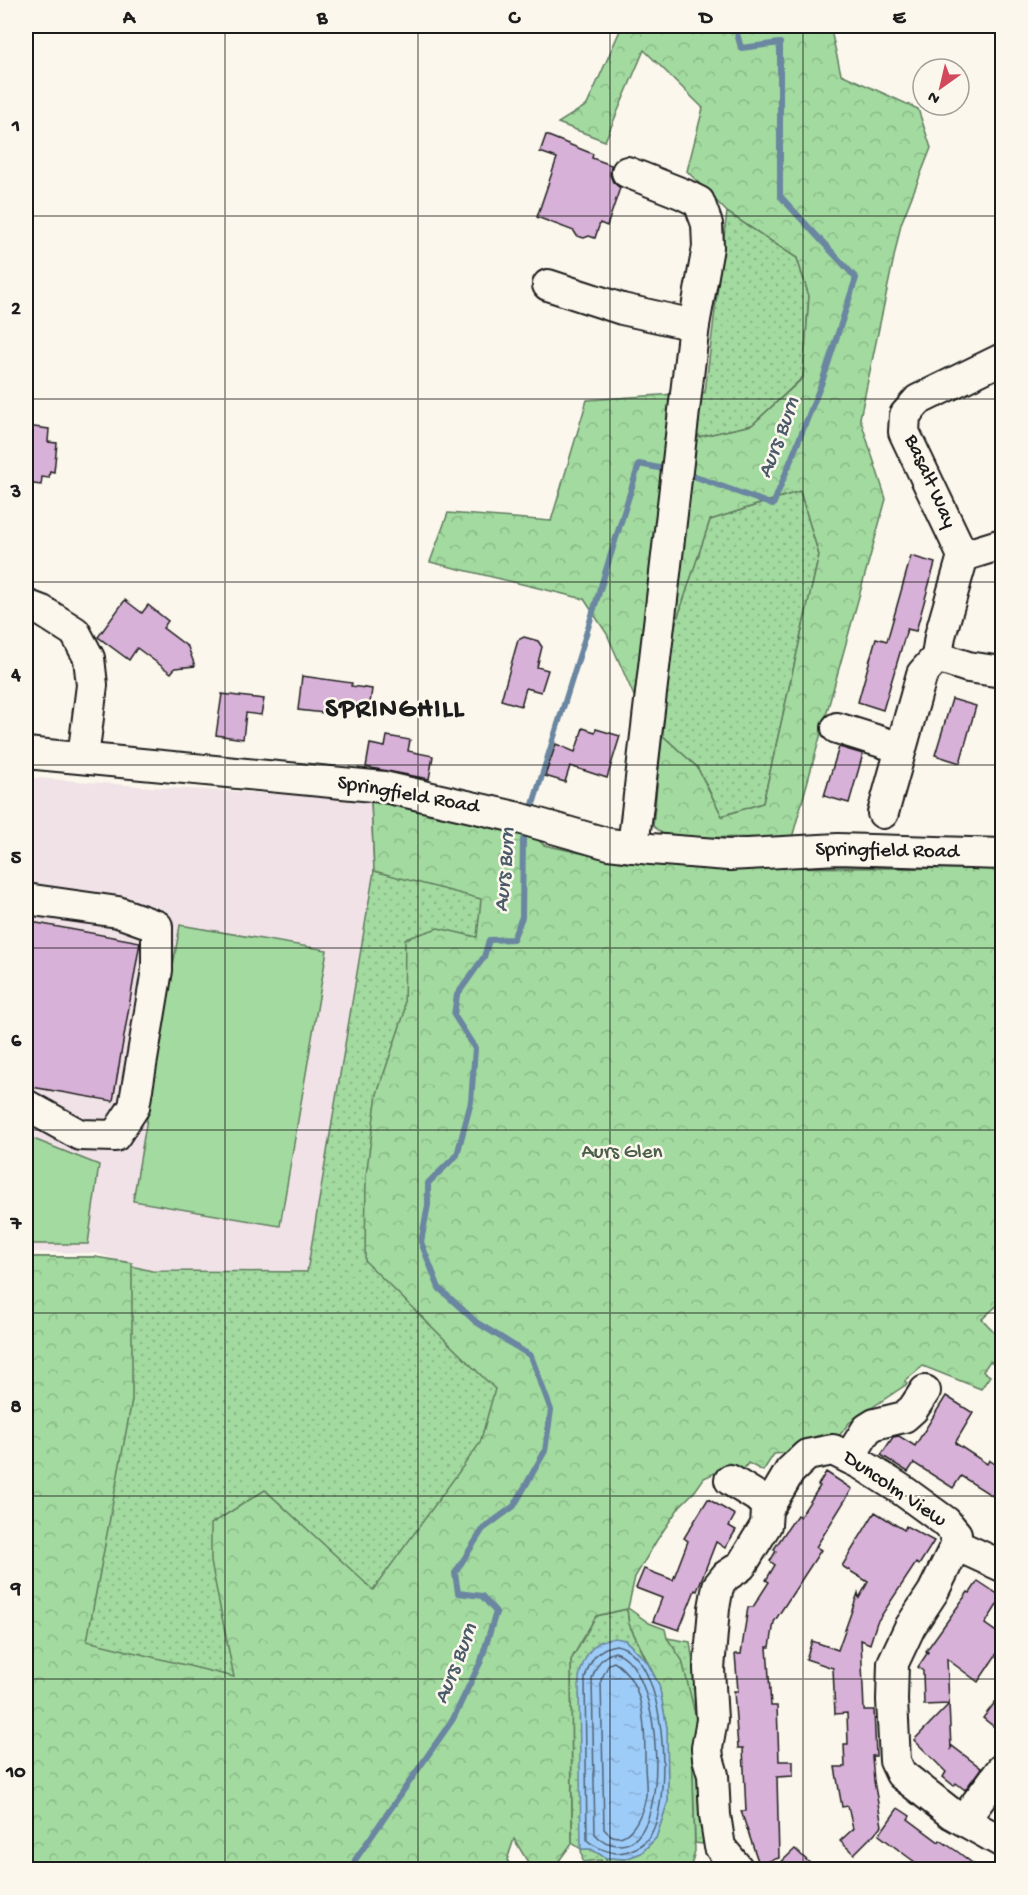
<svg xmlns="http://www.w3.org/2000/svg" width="1028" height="1895" viewBox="0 0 1028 1895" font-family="'Gochi Hand',sans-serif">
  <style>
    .built { fill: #f0e2e6 }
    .grass { fill: url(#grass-dots); stroke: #5f7b5e; stroke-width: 1.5 }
    .forest { fill: url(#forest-crowns); stroke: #5f7b5e; stroke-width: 1.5 }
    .garden { fill: #a2da9f; stroke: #5f7b5e; stroke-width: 1.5 }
    .water { fill: url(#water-ripples); stroke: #6a86a1; stroke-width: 1.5 }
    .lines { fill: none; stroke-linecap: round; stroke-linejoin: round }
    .shore { stroke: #506274; stroke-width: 1.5 }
    .stream { stroke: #6a86a1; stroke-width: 6 }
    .building { fill: #d8b1d8; stroke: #1c1c1c; stroke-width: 1.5 }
    .minor-casing { stroke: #1c1c1c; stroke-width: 34 }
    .minor { stroke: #fbf7ec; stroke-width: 30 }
    .grid { fill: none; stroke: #1c1c1c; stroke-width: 1.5; stroke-opacity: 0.55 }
    .labels { text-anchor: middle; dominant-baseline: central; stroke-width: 5; stroke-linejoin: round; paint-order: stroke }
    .street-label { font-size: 21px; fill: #1c1c1c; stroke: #fbf7ec }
    .park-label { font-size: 21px; fill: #4b5e4a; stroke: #fbf7ec }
    .water-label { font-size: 22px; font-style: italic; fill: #4a5a69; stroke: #fbf7ec }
    .district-label { font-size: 27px; font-weight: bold; letter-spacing: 1.5px; fill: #1c1c1c; stroke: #fbf7ec }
    .neatline { fill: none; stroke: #1c1c1c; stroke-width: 2 }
    .grid-label { font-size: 20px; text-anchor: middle; font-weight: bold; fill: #1c1c1c }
  </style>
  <defs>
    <pattern id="grass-dots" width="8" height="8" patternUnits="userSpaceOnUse" patternTransform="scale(1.5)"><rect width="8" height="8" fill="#a2da9f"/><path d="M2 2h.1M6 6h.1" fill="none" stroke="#8bba88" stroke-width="1.8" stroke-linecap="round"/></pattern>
    <pattern id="forest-crowns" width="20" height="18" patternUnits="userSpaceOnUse" patternTransform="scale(1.5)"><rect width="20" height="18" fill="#a2da9f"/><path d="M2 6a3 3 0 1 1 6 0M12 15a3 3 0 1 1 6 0" fill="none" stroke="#8bba88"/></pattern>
    <pattern id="water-ripples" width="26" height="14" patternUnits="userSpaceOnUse" patternTransform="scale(1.5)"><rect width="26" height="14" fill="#9eccf9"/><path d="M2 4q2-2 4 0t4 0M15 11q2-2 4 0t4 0" fill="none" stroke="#88afd5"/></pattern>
  </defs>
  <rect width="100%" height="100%" fill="#fbf7ec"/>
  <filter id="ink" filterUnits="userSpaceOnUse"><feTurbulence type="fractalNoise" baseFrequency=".0167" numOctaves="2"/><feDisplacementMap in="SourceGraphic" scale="12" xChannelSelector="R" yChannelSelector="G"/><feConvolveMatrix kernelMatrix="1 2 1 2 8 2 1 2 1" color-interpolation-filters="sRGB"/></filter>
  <g filter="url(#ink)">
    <path class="built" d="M26,777l126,10 219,12 3,72 -67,401 -155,-1 -56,-18 -70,-1z"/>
    <g class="grass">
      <path d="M727,212l70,46 12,38 -6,81 -51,48 -53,12 -24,-43 30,-2z"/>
      <path d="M800,491l19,64 -56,248 -41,13 -25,-49 -35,-32 6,-90 42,-125z"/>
      <path d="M371,799l159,34 14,12 82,18 115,4h244l17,434 -20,18 16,18 -83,12 -319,170 -63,256 -29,94 -222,1 -3,-7 -91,3 -6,4h-156v-613h69l57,14 155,1 67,-401z"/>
      <path d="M627,1609l2,15 18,38 -22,-22 -43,209h9l15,9 2,11h-3l-4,-9 -18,2 -2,-13 -9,-6 -1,-183 25,-44z"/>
      <path d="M667,1638l23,4 4,28 6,1 9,161 -7,12 -7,-1 -3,-99 6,-18z"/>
    </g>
    <g class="forest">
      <path d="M622,26h208l11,48 77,35 13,39 -30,76 -41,194 26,81 -94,339 -125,-1 -14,-11 9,-91 35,32 25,49 41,-13 56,-248 -19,-64 -90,29 -66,199 -37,-85 -23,-35 -154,-37 18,-49 103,8 36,-121 88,-6 24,43 53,-12 51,-47 6,-82 -12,-38 -70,-46 -40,-41 16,-63 -59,-58 -39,91 -47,-18 29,-18z"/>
      <path d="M371,799l159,34 14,12 82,18 115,4 261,2v432l-20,18 20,21v17l-5,8 -7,-4 -7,10 7,5 -9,13 -58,-23 -18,15 2,3 -58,39 -10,13c-20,-8 -33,9 -50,16 -5,2 -11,1 -15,2l-11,17 -15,-8 -8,12h-14l-7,-4 -15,7 -9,13 -15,15 -23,34 -22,37 -7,31 21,15 16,6 2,9 15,22 16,66 -6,18 3,107 -5,18 -82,1 -2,-12 19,1 16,-6 15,-15 12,-37 -1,-73 -8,-43 -30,-61 -2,-15 -31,7 -25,44 1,183 -19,26h-21l-18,-30 -7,21 6,9 -231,1 -3,-7 -91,3 -6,4h-156v-482l4,-49 -4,-2v-80h69l37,6v137l-45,241 147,36 -23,-115v-38l54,-34 108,100 107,-147 15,-54 -130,-128 1,-85 11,-82 27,-80 1,-75 33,-11 39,9 4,-38 -107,-28z"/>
    </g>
    <g class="garden">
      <path d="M180,925l147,25 -47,276 -147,-25z"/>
      <path d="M26,1136l73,29 -11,79h-62z"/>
    </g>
    <path class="water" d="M615,1638l10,2 22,22 12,23 8,43 1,73 -12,37 -15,15 -16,6 -14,-1h-5l-15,-9h-10l-2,-172c3,-12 9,-29 21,-35 4,-2 10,-3 15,-4z"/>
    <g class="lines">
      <g class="shore">
        <path d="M616,1645c52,9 56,153 35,189 -7,12 -22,19 -35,19 -9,-1 -23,-7 -29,-13l-2,-162c5,-18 12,-30 31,-33z"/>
        <path d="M615,1652c48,12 59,194 4,193 -9,0 -18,-4 -24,-11l-3,-155c4,-13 9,-23 23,-27z"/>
        <path d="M614,1662c32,20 31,68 31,102 0,10 2,22 1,32 -3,19 -21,58 -42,33l-3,-149 8,-16z"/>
      </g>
      <g class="stream">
        <path d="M685,473l88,32 49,-123 34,-104 -76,-82v-153l-39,5 -6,-22"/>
        <path d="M530,814l109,-350 30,6"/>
        <path d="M352,1870l3,-10 98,-141 28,-58 15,-49 -14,-16 -24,-3 -3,-20 28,-44 31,-23 31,-55 6,-41 -20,-54 -55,-34 -37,-34 -18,-46 7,-37v-22l29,-28 14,-53 4,-54 -21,-33 3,-20 27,-38 5,-17 24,-1 9,-22 1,-77 3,-10"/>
      </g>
    </g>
    <g class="building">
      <path d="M546,135l47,19 -1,4 19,7 -1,10 3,7 7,6 -13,38 -7,-3 -5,15 -6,-2 -5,2 -7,-2 -3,-5 -37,-14 20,-59 -17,-6z"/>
      <path d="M26,426l23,3 -1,13 9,1 -3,29 -4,-1 -1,7 -7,-1 -1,8 -15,-2z"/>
      <path d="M911,556l24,7 -19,68 -9,-2 -24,81 -25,-8 18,-64 11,3z"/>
      <path d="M125,600l17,13 6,-8 20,16 -5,7 25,19 7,19 -20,2 -4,5 -34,-25 -8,12 -31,-23z"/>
      <path d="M524,637l14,4 4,6 -5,20 11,3 -7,22 -15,-4 -5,18 -20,-6 17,-60z"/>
      <path d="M302,676l50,7 -1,3 21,3 -3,22 -44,-5 -1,7 -26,-3z"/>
      <path d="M222,694l42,5 -3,16 -15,-2 -3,26 -27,-4z"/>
      <path d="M952,699l24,7 -16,57 -25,-8z"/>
      <path d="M583,728l12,4 1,-3 24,7 -13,42 -37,-12 -5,16 -20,-6 11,-32 19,8z"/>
      <path d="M387,736l23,4 -2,11 25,5 -4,23 -63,-12 4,-23 15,3z"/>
      <path d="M839,747l24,7 -14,49 -25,-7z"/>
      <path d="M26,921l114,21 -27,159 -87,-15z"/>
      <path d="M946,1396l27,17 -18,30 32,21 2,-4 13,9v33l-41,-26 -8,12 -39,-25 -6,9 -27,-17 12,-18 6,-1 16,10z"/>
      <path d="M826,1472l26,17 -36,58 5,3 -47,72 -4,25h-3l4,59h6l2,55h14v15l-16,1 2,81 -20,6 -18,-53h5l-3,-63h-5l-4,-57h4l-3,-37h6l7,-47h5l16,-25 -3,-2 9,-15 -5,-4 6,-10 -2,-2 23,-34 3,2 20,-31 -2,-1z"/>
      <path d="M708,1499l27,16 -6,11 7,4 -11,18 -9,-6 -19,49 -2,-1 -16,40 -26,-9 9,-23 -26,-10 8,-19 29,11 15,-39 -4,-3z"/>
      <path d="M875,1512l29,18 2,-4 28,15 -15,24 -3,-2 -39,59 -7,22 -9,-4 3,70h10l2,46h-4l2,25 8,45 -28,28 -14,-13 13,-12 -5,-23 -6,1 -7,-40h10l-1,-23h4l-1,-31 -12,1 -2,-46 -27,-9 6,-18 26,9 20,-57 1,5 9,-16 -26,-16z"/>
      <path d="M978,1581l24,16 -17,27 17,12v10l-24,36 -31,-23 2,45 -25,1 -1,-34 -5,-4 10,-15 -2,-1 42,-59 2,1z"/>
      <path d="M1002,1693v40l-19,-15z"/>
      <path d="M949,1704l2,44 1,-2 29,22 -16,22 -9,-7 -2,3 -11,-9 3,-5 -32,-32z"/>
      <path d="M898,1808l12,8 -2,3 31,23 1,-2 18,12 22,17h-55l-17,-12 -29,-22z"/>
      <path d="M795,1849l21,20h-42z"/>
    </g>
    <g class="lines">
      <g class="minor-casing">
        <g id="minor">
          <path d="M627,172l56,22 16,8 8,22 1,23 -14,78 -61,522"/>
          <path d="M548,285l74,24 72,16"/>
          <path d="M1002,359l-84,41 -13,15 -1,17 59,124 -23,80 -3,21 31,10 34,5"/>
          <path d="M963,556l39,-12"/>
          <path d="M26,605l16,6 33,21 14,26 3,27 -9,73"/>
          <path d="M837,728l64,20"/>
          <path d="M26,753l358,34 131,30 94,27 42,5 77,6 110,-6 164,5"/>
          <path d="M883,813l39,-139 15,-17"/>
          <path d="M26,899l92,13 39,14v44l-23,137 -19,29 -35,-1 -54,-30"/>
          <path d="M849,1458l18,-29 8,-5 29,-7 9,-8 12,-18"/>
          <path d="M730,1480l39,24"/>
          <path d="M956,1545l46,21"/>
          <path d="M964,1820l38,-51"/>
          <path d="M739,1870l-19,-23 -5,-32 -2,-40 -5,-17 -1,-10 5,-28 -3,-51 5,-61 4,-22 8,-10 15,-10 25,-41 1,-15 23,-39 17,-16 26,-5 28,14 41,26 44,32 10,12v11l-23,47 -23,35 -17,36 -1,37 3,61 6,13 51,40 50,28"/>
        </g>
      </g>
      <use href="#minor" class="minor"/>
    </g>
  </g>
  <path class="grid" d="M225,26v1844M418,26v1844M610,26v1844M803,26v1844M26,216h976M26,399h976M26,582h976M26,765h976M26,948h976M26,1130h976M26,1313h976M26,1496h976M26,1679h976"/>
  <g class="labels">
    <g class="street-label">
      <text transform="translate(929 482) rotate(66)">Basalt Way</text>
      <text transform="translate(408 796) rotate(10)">Springfield Road</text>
      <text transform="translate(887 852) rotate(1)">Springfield Road</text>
      <text transform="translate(894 1490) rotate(34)">Duncolm View</text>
    </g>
    <g class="park-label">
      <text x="622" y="1153">Aurs Glen</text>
    </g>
    <g class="water-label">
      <text transform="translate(780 438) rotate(-69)">Aurs Burn</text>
      <text transform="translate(506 870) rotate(-85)">Aurs Burn</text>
      <text transform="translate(457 1664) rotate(-68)">Aurs Burn</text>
    </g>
    <g class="district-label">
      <text x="395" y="711">SPRINGHILL</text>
    </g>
  </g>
  <rect width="1028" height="1895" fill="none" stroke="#fbf7ec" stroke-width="66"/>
  <g transform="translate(941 87) rotate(214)"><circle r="28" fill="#fbf7ec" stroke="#a29f99" stroke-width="1.5"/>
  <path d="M0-4.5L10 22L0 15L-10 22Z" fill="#d1495b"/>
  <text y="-9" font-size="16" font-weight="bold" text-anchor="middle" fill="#1c1c1c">N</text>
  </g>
  <rect x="33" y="33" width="962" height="1829" class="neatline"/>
  <g class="grid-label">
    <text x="129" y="23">A</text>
    <text x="322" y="23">B</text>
    <text x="514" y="23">C</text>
    <text x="706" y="23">D</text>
    <text x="899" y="23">E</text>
    <text x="16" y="131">1</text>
    <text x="16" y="314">2</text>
    <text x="16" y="497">3</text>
    <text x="16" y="680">4</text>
    <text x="16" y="863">5</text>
    <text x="16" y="1046">6</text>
    <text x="16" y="1229">7</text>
    <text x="16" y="1412">8</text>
    <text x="16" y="1594">9</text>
    <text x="16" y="1777">10</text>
  </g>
</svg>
